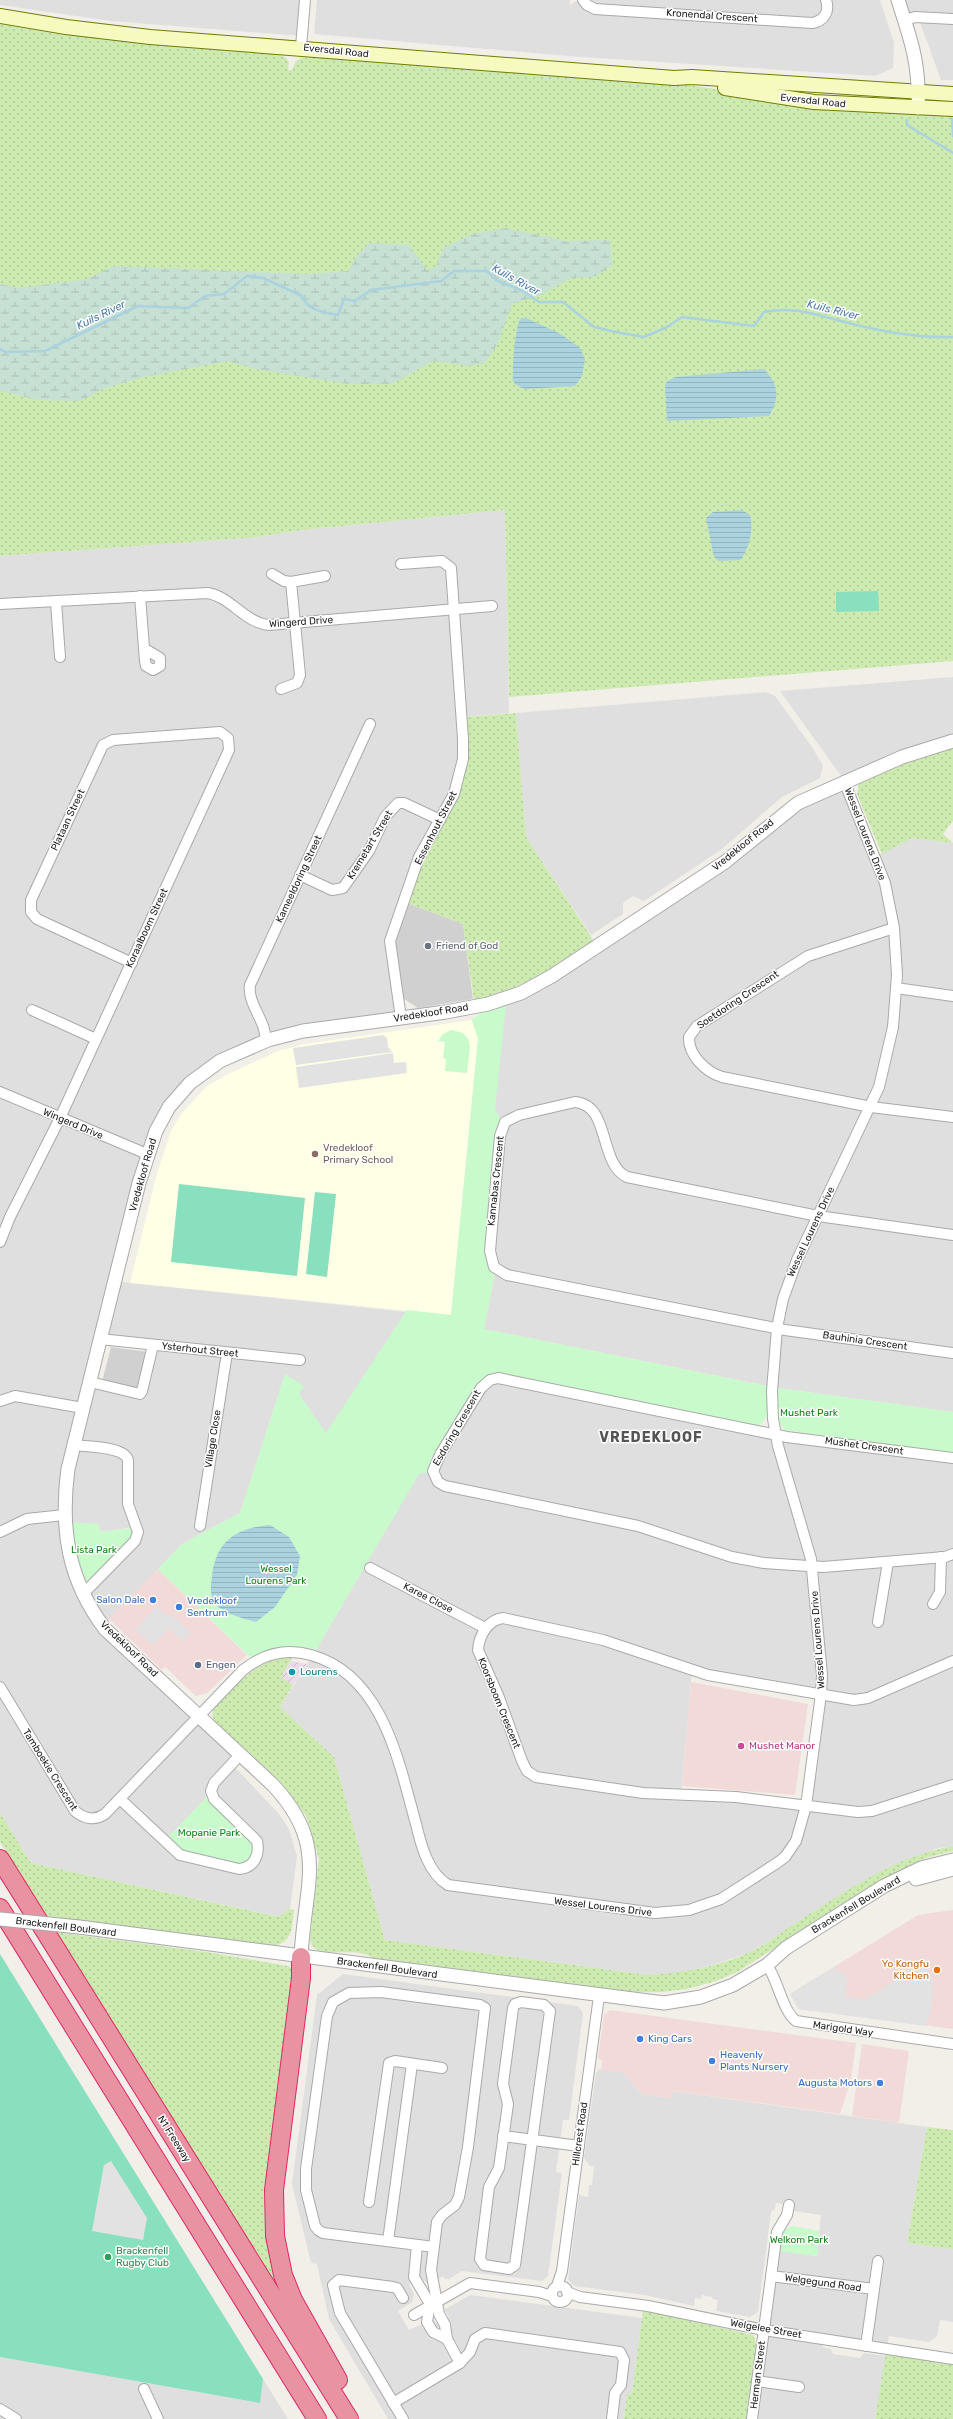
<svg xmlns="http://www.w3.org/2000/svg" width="953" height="2419" viewBox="0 0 953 2419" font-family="Rubik,sans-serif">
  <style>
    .residential { fill: #e0dfdf; fill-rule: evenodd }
    .commercial { fill: #f2dad9 }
    .industrial { fill: url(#industrial-furrows) }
    .education { fill: #ffffe5 }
    .religious { fill: #d0d0d0 }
    .grass { fill: url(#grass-dots) }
    .wetland { fill: url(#wetland-marsh) }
    .park { fill: #c8facc }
    .pitch { fill: #88e0be }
    .parking { fill: #e2e2e2 }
    .water { fill: url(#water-rules) }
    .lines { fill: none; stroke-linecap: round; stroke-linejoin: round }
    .stream { stroke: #aad3df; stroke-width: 2.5 }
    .minor-casing { stroke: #a9a9a9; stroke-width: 12 }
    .tertiary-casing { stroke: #a9a9a9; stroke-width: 15 }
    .secondary-casing { stroke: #707d05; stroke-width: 16 }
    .motorway-casing { stroke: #dc2a67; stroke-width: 20 }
    .minor { stroke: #fff; stroke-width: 10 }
    .tertiary { stroke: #fff; stroke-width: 13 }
    .secondary { stroke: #f7fabf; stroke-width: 14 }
    .motorway { stroke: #e892a2; stroke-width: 18 }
    .tertiary-bridge-casing { stroke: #a9a9a9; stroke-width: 15; stroke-linecap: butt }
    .tertiary-bridge { stroke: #fff; stroke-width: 13 }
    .worship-dot { fill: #6b7280; stroke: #fff; stroke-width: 1.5 }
    .education-dot { fill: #8d6e63; stroke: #fff; stroke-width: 1.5 }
    .shop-dot { fill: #3f7fe0; stroke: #fff; stroke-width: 1.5 }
    .service-dot { fill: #5c6f8a; stroke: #fff; stroke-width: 1.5 }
    .culture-dot { fill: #0f9aa8; stroke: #fff; stroke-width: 1.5 }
    .hotel-dot { fill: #d1479c; stroke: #fff; stroke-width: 1.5 }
    .food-dot { fill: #e8710a; stroke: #fff; stroke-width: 1.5 }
    .leisure-dot { fill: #2e9e5b; stroke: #fff; stroke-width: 1.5 }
    .labels { text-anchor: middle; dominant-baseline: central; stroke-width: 3; stroke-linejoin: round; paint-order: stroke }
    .street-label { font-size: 10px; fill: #222; stroke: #fff }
    .worship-label { font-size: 10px; fill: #5b616d; stroke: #fff; text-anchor: start }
    .education-label { font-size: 10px; fill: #785e54; stroke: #fff; text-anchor: start }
    .park-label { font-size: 10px; fill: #0c8416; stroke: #fff }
    .shop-label { font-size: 10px; fill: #366cbe; stroke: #fff; text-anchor: start }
    .service-label { font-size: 10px; fill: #4e5e75; stroke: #fff; text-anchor: start }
    .culture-label { font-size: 10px; fill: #0d838f; stroke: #fff; text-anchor: start }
    .hotel-label { font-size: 10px; fill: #b23c85; stroke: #fff; text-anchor: start }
    .food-label { font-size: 10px; fill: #c56008; stroke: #fff; text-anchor: end }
    .leisure-label { font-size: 10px; fill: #27864d; stroke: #fff; text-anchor: start }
    .water-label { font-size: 11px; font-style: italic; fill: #4a7aab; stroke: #fff }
    .district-label { font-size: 14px; font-weight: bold; letter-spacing: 1px; fill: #555; stroke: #fff }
  </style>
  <defs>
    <pattern id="industrial-furrows" width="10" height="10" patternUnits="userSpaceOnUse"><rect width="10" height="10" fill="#ebdbe8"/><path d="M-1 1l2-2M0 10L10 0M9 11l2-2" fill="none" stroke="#c9bcc7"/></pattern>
    <pattern id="grass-dots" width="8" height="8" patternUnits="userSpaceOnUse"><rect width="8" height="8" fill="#cdebb0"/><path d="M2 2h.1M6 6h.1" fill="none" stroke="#b0c997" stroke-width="1.8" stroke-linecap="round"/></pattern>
    <pattern id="wetland-marsh" width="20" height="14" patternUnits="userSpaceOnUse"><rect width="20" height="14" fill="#c6e0d4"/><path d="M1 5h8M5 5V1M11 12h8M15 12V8" fill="none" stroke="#aac0b6"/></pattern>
    <pattern id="water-rules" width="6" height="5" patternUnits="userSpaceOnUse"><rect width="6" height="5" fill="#aad3df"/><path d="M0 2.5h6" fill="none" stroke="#92b5bf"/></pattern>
  </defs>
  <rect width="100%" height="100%" fill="#f2efe9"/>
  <g class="residential">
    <path d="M0,0h305l-3,36 -191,-15 -111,-16z"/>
    <path d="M317,0h253v5l8,-5h302l14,43 -1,25 -18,8 -308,-20 -253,-22z"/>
    <path d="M898,0h55v80h-12l-23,-63 -13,3z"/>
    <path d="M505,510l4,203 -48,4 -2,58 -40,81 -19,161 -160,33 -72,56 -54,175 292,31 -80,122 -41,-60 -45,139 -58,31 -79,82 137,129 -8,9 47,50 10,15 8,27 -7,53 -10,8 -249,-54 -31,-50v-1257l258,-19 44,-7zM99,1339l54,6 -17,49 -47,-12zM136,1527l-54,67 -10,-25 27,-37zM210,1791l29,78 -76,-27 44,-45z"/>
    <path d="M953,677v63l-109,40 -64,-89z"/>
    <path d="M766,692l9,4 37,51 11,19 -3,12 -38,19 -60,52 -78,52 -11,-5 -10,7v11l-32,21 -65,-98 -10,-124z"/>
    <path d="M843,781l32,76 37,-19 41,5v569l-175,-24 -294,-59 12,-60 -2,-2 7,-147 -7,-11 12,-111 219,-137 60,-51z"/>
    <path d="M489,1380l278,51 186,27v388l-15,2 -52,21 -135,83 -35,12 -34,9 -34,2 -263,-35 -51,-183 -54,-50 36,-57 103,-177 14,-2zM692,1670l128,23 -14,113 -125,-11z"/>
    <path d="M343,1974l235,32 5,7 -14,107h-6l-7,52 6,1 -14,103 -6,5 -80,-10 -13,8h-4l-2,-3 -15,8 -8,-7 -11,7 5,10 -2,8 -14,9 11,19 24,-11 4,5 12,-7 -5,-7 26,-15 172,23 -10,76h-5l-3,25h-236l-59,-100 -12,-55 -6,-1 -19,-79 25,-189z"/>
    <path d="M599,2069l23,3 20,22 29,4 1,-7 255,36 -20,116 46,6v73l-13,-2 -3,16 -8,6 -40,-6 -2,12 -64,-9 -1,8 9,2 2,5 27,4 4,-5 22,3 -11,63h-123l22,-169 43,6 4,-41 -27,-4 -2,-6 -16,-2 -1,6 -4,3 -13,100 -8,5 -34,-6 2,-11 -6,-1v-2l-10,-2 -1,4 -6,-1 -1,8 -49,-11 -71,-9 -6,-7 11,-84 9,2 1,-12h3l2,-19h-4l-6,-8 12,-85z"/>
    <path d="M0,2357l260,46 3,-24 25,40h-288z"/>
  </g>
  <g class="commercial">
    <path d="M158,1569l89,86 -40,38 -11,3 -31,-29 -3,3 -53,-51z"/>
    <path d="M691,1682l117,22 -13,91 -113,-9z"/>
    <path d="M953,1910v119l-154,-20 -9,-15 128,-79z"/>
    <path d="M610,2010l246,33 -5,37 -11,34 -167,-23 -1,7 -30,-4 -20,-22 -21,-2 1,-9 -4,-3 6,-43z"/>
    <path d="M862,2044l47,7 -10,72 -47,-7z"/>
  </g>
  <path class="industrial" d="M291,1661l16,3 -14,21 -12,-8z"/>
  <path class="education" d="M472,1020l6,19 -27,276 -321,-32 26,-106 15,-46 11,-18 24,-26 20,-12 52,-24 27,-7z"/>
  <g class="religious">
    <path d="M407,903l56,21 10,75 -55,9 -17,-11 -8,-55z"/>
    <path d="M111,1347l37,5 -9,39 -37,-9z"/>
  </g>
  <g class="grass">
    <path d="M0,24l57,10 219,20 9,3 4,5 -1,8h4l4,-9 5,-3 35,-2 336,26 166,27 115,7v545l-444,36 -4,-187 -203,20 -44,7 -258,19z"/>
    <path d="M516,713l10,124 68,104c-39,25 -74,50 -120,59l-11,-76 -56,-21 14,-41 34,-59 10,-86z"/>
    <path d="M953,748v73l-10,13 10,9 -41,-5 -30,16 -25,-60 2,-11 45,-19z"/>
    <path d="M293,1657l-12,20 12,8 -13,22 54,50 51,183 263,35c35,-2 70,-8 102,-23 16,-7 30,-19 44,-28 49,-31 101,-68 159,-78v5l-27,7 -26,12 -163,102 -21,9 -29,8 -26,3h-26l-262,-34c-17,-14 -60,5 -63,-19l9,-80 -13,-43 -26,-35 -65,-59 -3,-7 2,-6c23,-25 43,-51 79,-52z"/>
    <path d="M0,1813l31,50 248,54 11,-8 4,1c-2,16 -1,34 -22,36l-226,-30 -46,-74z"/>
    <path d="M55,1932l152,20 81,14 7,4 -25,219 22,125z"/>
    <path d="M927,2127l26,3v119l-46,-6z"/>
    <path d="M643,2310l110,25 4,9 -8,75h-125l3,-25h5z"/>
    <path d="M886,2353l67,11v55h-78z"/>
  </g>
  <path class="wetland" d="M506,228l60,13 44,-1 2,26 -18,11 -23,1 -30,17 -29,9 -15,41 -12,18 -16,3 -36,-5 -41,23h-43l-94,-15 -27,-8 -84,16 -39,11 -25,13 -41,-1 -39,-9v-107l20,4 67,-9 26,-13 194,8 41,-3 11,-18 11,-10 39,2 18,25 9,-3 7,-19 29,-14z"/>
  <g class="park">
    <path d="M506,1005l-11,104 6,11 -3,9 -13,123 4,14 6,7 -11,56 283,57c-1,12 5,37 -11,40l-255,-52 -14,3 -10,9 -46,77 -2,9 -10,2 -103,176c-23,-7 -45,-4 -65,8l-93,-89 24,-25 58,-31 45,-139 19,12 -5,8 27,39 81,-123 44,5 27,-276 -6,-19 9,-8z"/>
    <path d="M451,1030l12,3 5,6 2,7 -3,27 -22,-2 1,-12 -3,-1 2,-16 -7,-1 5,-7z"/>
    <path d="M778,1388l175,24v42l-168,-24 -7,-10z"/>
    <path d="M70,1522l29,2 1,8 33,-4 2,7 -47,46 -4,-2 -8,-23z"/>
    <path d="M207,1797l45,42 2,7 -3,14 -10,5 -57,-12 -17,-15z"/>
    <path d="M792,2226l28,5 -3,25 -39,-5 5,-20z"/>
  </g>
  <g class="pitch">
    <path d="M878,591l1,20 -43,1v-20z"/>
    <path d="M179,1184l126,14 -8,78 -126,-14z"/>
    <path d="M315,1192l21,2 -9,83 -21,-3z"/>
    <path d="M0,1954l263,425 -3,24 -260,-46z"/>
  </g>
  <g class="parking">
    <path d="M383,1035l4,3 1,9 4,5 -96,13 -3,-17z"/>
    <path d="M393,1053l1,10 12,-1 1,11 -108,15 -3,-21z"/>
    <path d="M157,1606l10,10 3,-3 21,20 -8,8 -14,-13 -16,17 -18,-16z"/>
    <path d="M832,1968l15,7 -2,22 21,2 49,-31 11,1 8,11 -3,30 -5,16 -127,-17 -9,-15z"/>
    <path d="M111,2161l36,57 -4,22 -51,-9 12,-66z"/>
  </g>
  <g class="water">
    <path d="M521,318h5l35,16 19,14 5,11 -3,17 -7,10 -50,3c-5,-2 -11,-4 -12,-9 -1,-9 2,-56 8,-62z"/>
    <path d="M764,369c15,16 16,29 5,47l-102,5 -2,-35 2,-5 9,-4z"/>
    <path d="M742,510l8,5c4,13 -1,35 -10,45l-21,1 -5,-4 -8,-39 7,-6z"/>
    <path d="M270,1525l19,12 11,19 -3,19 -22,32 -19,15c-11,-3 -35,-9 -41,-19 -6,-9 -4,-18 -3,-27 4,-36 25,-48 58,-51z"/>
  </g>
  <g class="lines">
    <g class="stream">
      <path d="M952,119l1,17"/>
      <path d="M907,120v5l46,28"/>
      <path d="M0,349l5,3 40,-1 93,-45 50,2 17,-12 19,-2 23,-18 16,2 39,18c6,15 21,16 36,19l6,-16 11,2 16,-11 70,-9 13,-10h33l9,9 25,10 18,12h24l31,25 22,5 28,5 23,-10 15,-10 72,9 10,-14c30,-6 49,2 77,9 36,10 75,17 112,16"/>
    </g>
    <g class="minor-casing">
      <g id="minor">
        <path d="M583,0l4,5 8,4 217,14c12,-2 18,-11 14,-23"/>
        <path d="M905,20l10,-3 38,2"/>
        <path d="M301,47l4,-47"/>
        <path d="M272,574l12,7 7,1"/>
        <path d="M140,596l5,65 1,5 7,4 7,-4v-8l-15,-9"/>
        <path d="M56,602l4,55"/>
        <path d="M0,604l208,-11c23,4 37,30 61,32l223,-19"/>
        <path d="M281,689l16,-6 3,-8 -9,-93 34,-6"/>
        <path d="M300,875l32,15 11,-2 26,-37 16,-34 13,-14h6l36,17"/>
        <path d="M894,928l-86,28 -111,70 -8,11c-1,18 17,35 33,40l149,30 82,10"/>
        <path d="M896,988l57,8"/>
        <path d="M32,1010l64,29"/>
        <path d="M401,1018l-11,-77 29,-84 35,-63 9,-35v-20l-12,-171 -9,-7 -41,3"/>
        <path d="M265,1042c3,-20 -18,-37 -15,-57l120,-261"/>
        <path d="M0,1092l147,62"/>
        <path d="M953,1235l-135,-19 -191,-39c-29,-14 -16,-72 -52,-75l-56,13 -14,7 -5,14 -10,115 4,16 13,8 278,55 168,23"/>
        <path d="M0,1242l10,-25 50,-99 169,-368 -1,-12 -8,-6 -107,8 -10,5 -72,155v12l6,7 95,44"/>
        <path d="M100,1339l200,21"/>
        <path d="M90,1382l50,12 2,-3 11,-46"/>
        <path d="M0,1401l15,-5 68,12"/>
        <path d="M74,1445c13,2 50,1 54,15v44l10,28 -3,9 -52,53"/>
        <path d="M953,1458l-166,-21 -289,-59 -8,2 -9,8 -40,65 -8,18 5,11 7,4 193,40 94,31 32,6 59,4 122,-10 8,-3"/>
        <path d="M200,1526l27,-173"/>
        <path d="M0,1532l27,-13 37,-4"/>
        <path d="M370,1568l115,60"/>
        <path d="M933,1604l7,-12 1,-35"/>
        <path d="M878,1622l10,-60"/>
        <path d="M953,1661l-85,37 -14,2 -146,-25 -105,-35 -100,-22c-15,2 -24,17 -25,32l20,45 24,66 5,10 9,6 107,16 93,4 122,15 14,-1 81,-26"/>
        <path d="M0,1687l75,124c9,8 20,10 30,3l138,-144c20,-16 43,-22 68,-15 72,20 88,108 105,169 5,21 12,49 32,61l207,28 34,-3 32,-11 56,-36 8,-6 11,-16 10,-35 15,-112 1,-19 -11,-116 -33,-113 -5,-27 -1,-28 5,-63 6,-29 14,-39 82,-173 14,-60 4,-52 -3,-47 -9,-45 -41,-102"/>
        <path d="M120,1799l60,56 59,14c15,-1 21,-14 18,-28l-43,-42 -3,-8 3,-8 26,-28"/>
        <path d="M767,1965c11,15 15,45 29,56l157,23"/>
        <path d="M521,2002l23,3 6,6 -35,254 -6,4 -25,-4 -4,-6 9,-72 10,-19 9,-64 -5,-20 10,-76 2,-4z"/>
        <path d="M503,2136l76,10"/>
        <path d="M369,2202l20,-139 6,-2 47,7"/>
        <path d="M388,2241l24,-177"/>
        <path d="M417,2245l-3,32 16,27 -3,18 6,10 14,7"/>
        <path d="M434,2247l-111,-14 -5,-3 -3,-4 -9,-36v-21l21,-153 6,-14 16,-9 32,-1 99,13 5,3 -17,139 -9,50 -4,8 -13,10 -5,7 -6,48 8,44 6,11 2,14 13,24"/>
        <path d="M771,2276l103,13"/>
        <path d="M557,2286l5,-15 37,-275"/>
        <circle cx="560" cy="2294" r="8"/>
        <path d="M567,2292l13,5 68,9 116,24 189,29"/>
        <path d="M414,2315l56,-32 69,9 13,4"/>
        <path d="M866,2346l12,-85"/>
        <path d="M757,2381l42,6"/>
        <path d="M144,2389l14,30"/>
        <path d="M393,2403l67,-40 10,-11 5,-13 10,-6 135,19 4,8 -3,25 -6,8 -3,26"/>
        <path d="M0,2409l16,10"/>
        <path d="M403,2419l-63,-106 -7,-28 6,-5 54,7 4,1 6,10"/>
        <path d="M752,2419l25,-187 10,-17 2,-10"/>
      </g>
    </g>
    <g class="tertiary-casing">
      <g id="tertiary">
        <path d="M898,0c13,40 22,65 20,108"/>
        <path d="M916,1879l37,-10"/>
        <path d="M79,1927l585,76 37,-6 32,-12 34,-20 19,-17 98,-62 37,-18 32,-8"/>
        <path d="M301,1957c3,-72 29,-111 -28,-172l-168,-156c-37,-49 -45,-100 -37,-160l71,-286 17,-52 13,-24 21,-24 30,-22 48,-21 35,-9 143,-19 42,-8 33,-11 31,-17 173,-114 73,-59 104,-46 51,-16"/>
      </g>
    </g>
    <g class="secondary-casing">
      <g id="secondary">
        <path d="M0,16l66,11 84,10 524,41 18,-1 261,17"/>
        <path d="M725,88l89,14 139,7"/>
      </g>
    </g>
    <g class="motorway-casing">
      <g id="motorway">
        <path d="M0,1859l349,560"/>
        <path d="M0,1908l317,511"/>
        <path d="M301,1957v21l-27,212 1,46 8,39 10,25 45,80"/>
      </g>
    </g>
    <use href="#minor" class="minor"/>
    <use href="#tertiary" class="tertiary"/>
    <use href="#secondary" class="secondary"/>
    <use href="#motorway" class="motorway"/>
    <g class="tertiary-bridge-casing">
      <path id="tertiary-bridge" d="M0,1919l79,8"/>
    </g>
    <use href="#tertiary-bridge" class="tertiary-bridge"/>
  </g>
  <circle class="worship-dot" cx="428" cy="946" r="4"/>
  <circle class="education-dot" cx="315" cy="1154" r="4"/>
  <g class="shop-dot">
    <circle cx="153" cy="1600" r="4"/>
    <circle cx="179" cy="1607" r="4"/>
    <circle cx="640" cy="2039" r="4"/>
    <circle cx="712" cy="2061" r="4"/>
    <circle cx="880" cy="2083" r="4"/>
  </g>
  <circle class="service-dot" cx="198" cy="1665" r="4"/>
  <circle class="culture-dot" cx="292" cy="1672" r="4"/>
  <circle class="hotel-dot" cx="741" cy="1746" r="4"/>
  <circle class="food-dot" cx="937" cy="1970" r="4"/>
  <circle class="leisure-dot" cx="108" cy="2257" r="4"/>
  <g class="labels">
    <g class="street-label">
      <text transform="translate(712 16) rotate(4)">Kronendal Crescent</text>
      <text transform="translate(336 51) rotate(6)">Eversdal Road</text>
      <text transform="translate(813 101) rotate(6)">Eversdal Road</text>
      <text transform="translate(301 622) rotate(-4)">Wingerd Drive</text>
      <text transform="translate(68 820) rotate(-65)">Plataan Street</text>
      <text transform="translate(436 828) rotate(-63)">Essenhout Street</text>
      <text transform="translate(865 834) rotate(69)">Wessel Lourens Drive</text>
      <text transform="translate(370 845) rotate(-59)">Kremetart Street</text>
      <text transform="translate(743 845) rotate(-39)">Vredekloof Road</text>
      <text transform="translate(299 879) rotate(-65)">Kameeldoring Street</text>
      <text transform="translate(147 928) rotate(-65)">Koraalboom Street</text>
      <text transform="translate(738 1000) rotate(-34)">Soetdoring Crescent</text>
      <text transform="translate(431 1013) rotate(-9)">Vredekloof Road</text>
      <text transform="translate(73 1124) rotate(23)">Wingerd Drive</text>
      <text transform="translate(143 1175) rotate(-74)">Vredekloof Road</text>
      <text transform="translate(496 1181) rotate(-84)">Kannabas Crescent</text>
      <text transform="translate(811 1232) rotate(-65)">Wessel Lourens Drive</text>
      <text transform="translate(865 1341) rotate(8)">Bauhinia Crescent</text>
      <text transform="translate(200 1350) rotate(6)">Ysterhout Street</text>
      <text transform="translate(457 1428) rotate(-60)">Esdoring Crescent</text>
      <text transform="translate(213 1439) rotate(-81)">Village Close</text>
      <text transform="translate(864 1446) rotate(8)">Mushet Crescent</text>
      <text transform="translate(428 1598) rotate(27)">Karee Close</text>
      <text transform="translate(818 1640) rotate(-94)">Wessel Lourens Drive</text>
      <text transform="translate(129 1649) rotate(44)">Vredekloof Road</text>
      <text transform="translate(499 1703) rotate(68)">Koorsboom Crescent</text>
      <text transform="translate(50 1770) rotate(58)">Tamboekie Crescent</text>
      <text transform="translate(856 1905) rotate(-31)">Brackenfell Boulevard</text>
      <text transform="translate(603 1907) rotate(7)">Wessel Lourens Drive</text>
      <text transform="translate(66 1927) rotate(7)">Brackenfell Boulevard</text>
      <text transform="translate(387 1968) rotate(8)">Brackenfell Boulevard</text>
      <text transform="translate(843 2029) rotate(8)">Marigold Way</text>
      <text transform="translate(580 2134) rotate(-82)">Hillcrest Road</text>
      <text transform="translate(174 2139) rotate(58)">N1 Freeway</text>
      <text transform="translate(823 2283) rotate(8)">Welgegund Road</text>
      <text transform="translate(766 2329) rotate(10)">Welgelee Street</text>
      <text transform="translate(758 2375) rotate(-83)">Herman Street</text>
    </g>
    <g class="worship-label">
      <text x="436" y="946">Friend of God</text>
    </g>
    <g class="education-label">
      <text x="323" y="1148">Vredekloof<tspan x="323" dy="12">Primary School</tspan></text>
    </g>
    <g class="park-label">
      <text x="809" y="1413">Mushet Park</text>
      <text x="94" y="1550">Lista Park</text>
      <text x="276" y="1569">Wessel<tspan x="276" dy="12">Lourens Park</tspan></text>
      <text x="209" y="1833">Mopanie Park</text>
      <text x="799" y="2240">Welkom Park</text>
    </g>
    <g class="shop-label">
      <text x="145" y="1600" text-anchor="end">Salon Dale</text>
      <text x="187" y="1601">Vredekloof<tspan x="187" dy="12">Sentrum</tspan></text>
      <text x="648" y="2039">King Cars</text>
      <text x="720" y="2055">Heavenly<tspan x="720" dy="12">Plants Nursery</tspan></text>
      <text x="872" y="2083" text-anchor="end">Augusta Motors</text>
    </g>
    <g class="service-label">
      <text x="206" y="1665">Engen</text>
    </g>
    <g class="culture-label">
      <text x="300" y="1672">Lourens</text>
    </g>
    <g class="hotel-label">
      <text x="749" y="1746">Mushet Manor</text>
    </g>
    <g class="food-label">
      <text x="929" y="1964">Yo Kongfu<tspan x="929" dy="12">Kitchen</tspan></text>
    </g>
    <g class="leisure-label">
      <text x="116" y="2251">Brackenfell<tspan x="116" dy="12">Rugby Club</tspan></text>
    </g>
    <g class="water-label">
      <text transform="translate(516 280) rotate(29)">Kuils River</text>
      <text transform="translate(833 310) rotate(14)">Kuils River</text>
      <text transform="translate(101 315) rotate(-26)">Kuils River</text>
    </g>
    <g class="district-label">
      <text x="651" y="1437">VREDEKLOOF</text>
    </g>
  </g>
</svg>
